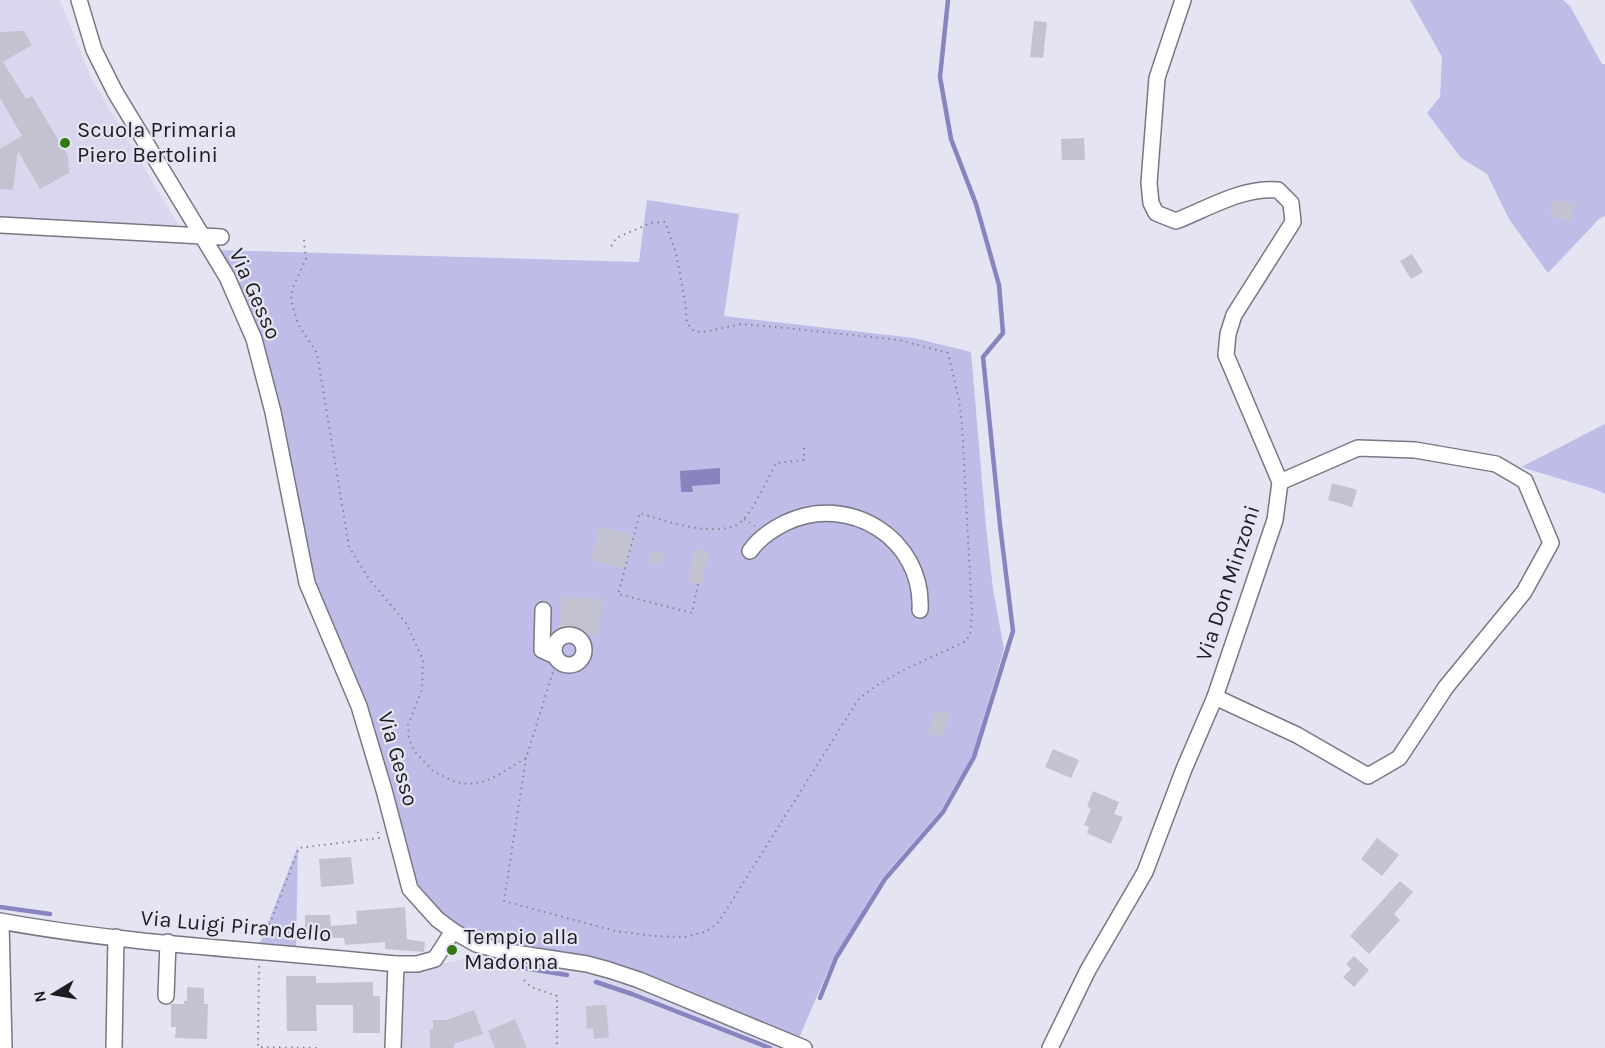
<svg xmlns="http://www.w3.org/2000/svg" width="1605" height="1048" viewBox="0 0 1605 1048" font-family="Karla,sans-serif">
  <style>
    .built { fill: #d8d7ed }
    .green { fill: #bfbce8 }
    .water { fill: #8983c0 }
    .lines { fill: none; stroke-linecap: round; stroke-linejoin: round }
    .stream { stroke: #8983c0; stroke-width: 4.5 }
    .building { fill: #c3c2d1 }
    .minor-casing { stroke: #787784; stroke-width: 18 }
    .path { stroke: #888791; stroke-width: 2; stroke-dasharray: 1.5 4.5; stroke-linecap: butt }
    .minor { stroke: #fff; stroke-width: 15 }
    .poi-dot { fill: #337614; stroke: #e5e4f3; stroke-width: 2 }
    .labels { text-anchor: middle; dominant-baseline: central; stroke-width: 4.5; stroke-linejoin: round; paint-order: stroke }
    .poi-label { font-size: 22px; fill: #1c1c21; stroke: #e5e4f3; text-anchor: start }
    .street-label { font-size: 22px; fill: #1c1c21; stroke: #e5e4f3 }
  </style>
  <rect width="100%" height="100%" fill="#e5e4f3"/>
  <g class="built">
    <path d="M0,0h60l31,78 92,155 -183,-14z"/>
    <path d="M487,954l91,8 225,86h-412l2,-74z"/>
  </g>
  <g class="green">
    <path d="M1410,0h153l7,6 32,58h3v152l-6,3 -51,54 -39,-54 -22,-45 -26,-16 -34,-45 13,-16 2,-40z"/>
    <path d="M647,200l92,14 -15,102 190,22 57,14 15,175 7,62 11,60 -32,107 -31,54 -58,67 -50,82 -37,86 -166,-68 -143,-23 -46,-30 -31,-47 -42,-140 -71,-180 -32,-177 -49,-130 423,12z"/>
    <path d="M1605,424v70l-8,-4 -76,-23z"/>
    <path d="M298,846l-2,102 -37,-2z"/>
  </g>
  <path class="water" d="M720,468v16l-28,2 1,6h-12l-1,-21z"/>
  <g class="lines">
    <g class="stream">
      <path d="M0,907l50,7"/>
      <path d="M473,960l94,15"/>
      <path d="M596,982l36,12 138,54"/>
      <path d="M820,998l16,-40 49,-79 58,-67 31,-55 39,-126 -13,-106 -17,-168 20,-24 -4,-48 -23,-81 -25,-65 -11,-62 8,-77"/>
    </g>
  </g>
  <g class="building">
    <path d="M1034,21l13,1 -4,36 -13,-1z"/>
    <path d="M24,31l8,14 -29,17 23,37 6,-3 36,60 1,17 -29,16 -22,-38 -5,39 -13,-1v-40l22,-13 -22,-38v-66z"/>
    <path d="M1084,138l1,22h-23l-1,-21z"/>
    <path d="M1553,200l22,4 -4,17 -21,-4z"/>
    <path d="M1412,254l11,18 -12,7 -11,-18z"/>
    <path d="M1332,483l25,7 -5,17 -24,-7z"/>
    <path d="M599,526l35,9 -9,34 -34,-9z"/>
    <path d="M694,549l14,2 -6,33 -14,-2z"/>
    <path d="M650,551l13,1 -2,11 -12,-1z"/>
    <path d="M561,596l41,3 -3,36 -40,-2z"/>
    <path d="M935,711l14,3 -6,23 -14,-4z"/>
    <path d="M1053,749l26,11 -8,18 -26,-11z"/>
    <path d="M1093,791l26,11 -5,12 9,3 -12,27 -24,-11 2,-6 -5,-2 7,-16 -4,-3z"/>
    <path d="M1377,838l22,17 -17,21 -21,-17z"/>
    <path d="M351,857l3,27 -33,3 -2,-28z"/>
    <path d="M1400,881l13,11 -19,22 6,6 -31,34 -19,-18z"/>
    <path d="M405,907l2,32 18,3 -1,10 -39,-3v-7l-40,3 -1,-7h-39v-23h25l1,11 26,-2 -1,-13z"/>
    <path d="M1354,956l15,14 -15,17 -11,-10 8,-8 -5,-5z"/>
    <path d="M286,976h30v7l57,-1v14h7v37h-27v-28h-37l1,26h-30z"/>
    <path d="M187,987l17,1v16h4l-1,35 -32,-1 1,-11h-5v-23h13v-3h3z"/>
    <path d="M606,1005l3,32 -15,2 -1,-11 -6,1 -1,-23z"/>
    <path d="M474,1010l9,24 -29,10v4h-24v-19h3v-9h13z"/>
    <path d="M515,1019l12,29h-32l-7,-17z"/>
  </g>
  <g class="lines">
    <g class="minor-casing">
      <g id="minor">
        <path d="M79,0l15,50 21,42 112,185 27,62 19,73 34,171 52,123 25,84 26,99 27,30 16,12 23,13 26,7 85,13 22,6 30,10 165,68"/>
        <path d="M0,225l221,12"/>
        <path d="M750,551c9,-13 21,-21 35,-28 64,-31 139,16 135,87"/>
        <path d="M543,610l-1,40 13,6"/>
        <circle cx="569" cy="650" r="15"/>
        <path d="M1215,697l82,38 71,41 31,-18 47,-71 78,-95 27,-49 -26,-62 -29,-17 -81,-14 -57,-2 -78,34"/>
        <path d="M0,921c131,24 264,29 396,43h21l18,-5 18,-28"/>
        <path d="M1,922l3,126"/>
        <path d="M166,996l2,-54"/>
        <path d="M114,1048l2,-111"/>
        <path d="M393,1048l3,-84"/>
        <path d="M1050,1048l38,-78 57,-98 39,-103 31,-72 60,-177 5,-38 -54,-127 2,-21 6,-19 59,-93 -2,-19 -13,-13c-36,-3 -69,18 -102,31l-20,-8 -5,-10 -2,-20 8,-105 26,-78"/>
      </g>
    </g>
    <g class="path">
      <path d="M304,240l2,19 -13,28 -2,13 7,24 19,29 32,194 20,32 37,44 17,37 -1,30 -14,35 1,14 6,13 18,19 22,11 15,2 16,-3 14,-7 26,-16 27,-86"/>
      <path d="M744,519l11,7"/>
      <path d="M698,584l-6,29 -74,-19 22,-81c24,8 83,28 103,7 11,-11 25,-42 33,-57l28,-3v-16"/>
      <path d="M526,758l-22,143 111,30 40,5 30,1 20,-5 12,-8 8,-12 133,-212c30,-27 72,-41 108,-59l4,-7 2,-20 -10,-189 -3,-25 -11,-47 -49,-13 -113,-12 -44,-4 -39,8 -9,-1 -7,-8 -2,-22 -9,-48 -11,-31 -14,1 -35,15 -7,12"/>
      <path d="M265,936l34,-88 80,-10 -1,-6"/>
      <path d="M259,966l-1,81 62,1"/>
      <path d="M524,980l7,7 26,9v52"/>
    </g>
    <use href="#minor" class="minor"/>
  </g>
  <g class="poi-dot">
    <circle cx="65" cy="143" r="6"/>
    <circle cx="452" cy="950" r="6"/>
  </g>
  <g class="labels">
    <g class="poi-label">
      <text x="77" y="130">Scuola Primaria<tspan x="77" dy="25">Piero Bertolini</tspan></text>
      <text x="464" y="937">Tempio alla<tspan x="464" dy="25">Madonna</tspan></text>
    </g>
    <g class="street-label">
      <text transform="translate(255 294) rotate(66)">Via Gesso</text>
      <text transform="translate(1228 583) rotate(-72)">Via Don Minzoni</text>
      <text transform="translate(398 759) rotate(74)">Via Gesso</text>
      <text transform="translate(236 926) rotate(5)">Via Luigi Pirandello</text>
    </g>
  </g>
  <g transform="translate(54 994) rotate(259)" stroke="#e5e4f3" stroke-width="4.5" paint-order="stroke">
  <path d="M0-4.5L10 22L0 15L-10 22Z" fill="#1c1c21"/>
  <text y="-9" font-size="16" font-weight="bold" text-anchor="middle" fill="#1c1c21">N</text>
  </g>
</svg>
